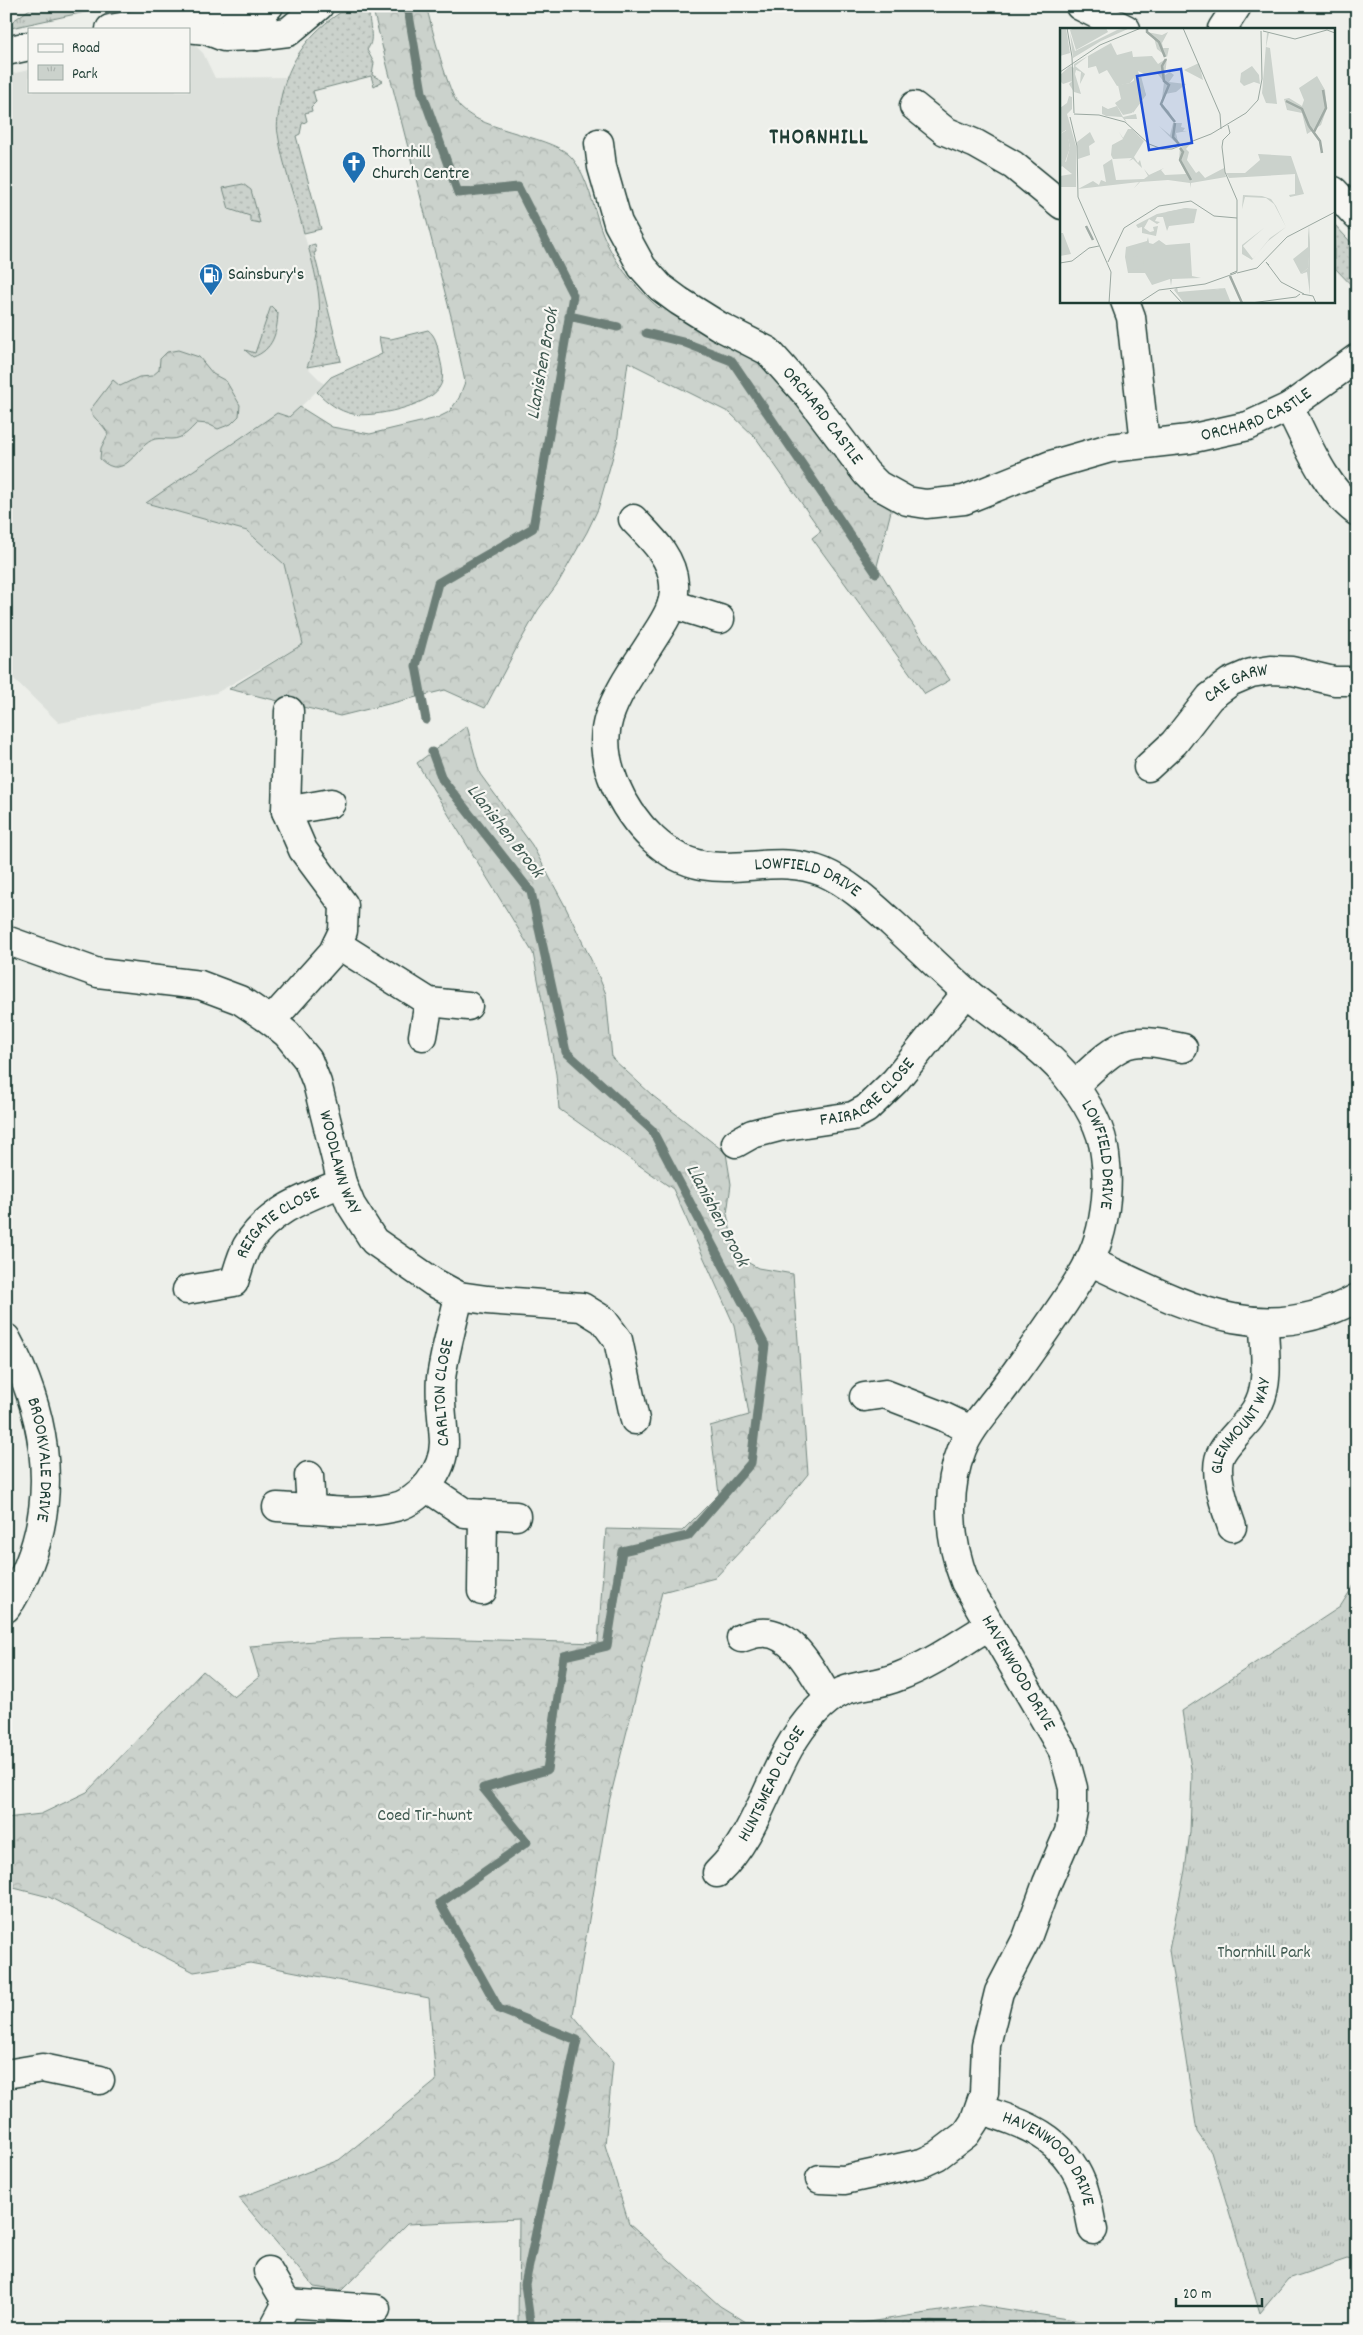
<svg xmlns="http://www.w3.org/2000/svg" width="1363" height="2335" viewBox="0 0 1363 2335" font-family="Dekko,sans-serif">
  <style>
    .built { fill: #dce0db }
    .grass { fill: url(#grass-dots); stroke: #758880 }
    .forest { fill: url(#forest-crowns); stroke: #758880 }
    .park { fill: url(#park-tufts); stroke: #758880 }
    .lines { fill: none; stroke-linecap: round; stroke-linejoin: round }
    .stream { stroke: #6c7e77; stroke-width: 9 }
    .street-casing { stroke: #1f3d34; stroke-width: 31 }
    .secondary-casing { stroke: #1f3d34; stroke-width: 31 }
    .street { stroke: #f6f6f2; stroke-width: 28 }
    .secondary { stroke: #f6f6f2; stroke-width: 28 }
    .labels { text-anchor: middle; dominant-baseline: central; stroke-width: 4.5; stroke-linejoin: round; paint-order: stroke }
    .poi-label { font-size: 18px; fill: #1f3d34; stroke: #f6f6f2; text-anchor: start }
    .street-label { font-size: 18px; fill: #1f3d34; stroke: #f6f6f2 }
    .park-label { font-size: 18px; fill: #415b52; stroke: #f6f6f2 }
    .water-label { font-size: 19px; font-style: italic; fill: #3f5850; stroke: #f6f6f2 }
    .district-label { font-size: 22px; font-weight: bold; letter-spacing: 1px; fill: #1f3d34; stroke: #f6f6f2 }
    .inset-river { fill: none; stroke: #9faaa4; stroke-width: 2.5 }
    .inset-road { fill: none; stroke: #9ba8a1; stroke-width: 1 }
    .view { fill: #1d4ed8; fill-opacity: 0.15; stroke: #1d4ed8; stroke-width: 2.5 }
    .inset-edge { fill: none; stroke: #1f3d34; stroke-width: 2.5 }
  </style>
  <defs>
    <pattern id="grass-dots" width="8" height="8" patternUnits="userSpaceOnUse" patternTransform="scale(1.25)"><rect width="8" height="8" fill="#cbd2cc"/><path d="M2 2h.1M6 6h.1" fill="none" stroke="#aeb5b0" stroke-width="1.8" stroke-linecap="round"/></pattern>
    <pattern id="forest-crowns" width="20" height="18" patternUnits="userSpaceOnUse" patternTransform="scale(1.25)"><rect width="20" height="18" fill="#cbd2cc"/><path d="M2 6a3 3 0 1 1 6 0M12 15a3 3 0 1 1 6 0" fill="none" stroke="#aeb5b0"/></pattern>
    <pattern id="park-tufts" width="24" height="20" patternUnits="userSpaceOnUse" patternTransform="scale(1.25)"><rect width="24" height="20" fill="#cbd2cc"/><path d="M3 7l-1-3M5 7V3M7 7l1-3M15 17l-1-3M17 17v-4M19 17l1-3" fill="none" stroke="#aeb5b0"/></pattern>
  </defs>
  <rect width="100%" height="100%" fill="#edefea"/>
  <filter id="ink" filterUnits="userSpaceOnUse"><feTurbulence type="fractalNoise" baseFrequency=".02" numOctaves="2"/><feDisplacementMap in="SourceGraphic" scale="10" xChannelSelector="R" yChannelSelector="G"/><feConvolveMatrix kernelMatrix="1 2 1 2 8 2 1 2 1" color-interpolation-filters="sRGB"/></filter>
  <g filter="url(#ink)">
    <path class="built" d="M189,42l4,1 10,10 12,25 72,-1 -9,38 -1,19 38,140 5,25 1,17 -3,20 -11,31 17,17 -34,33 -13,-4 -130,90 100,28 37,33 19,80 -87,49 -157,30 -53,-52v-596l23,-5v21h160z"/>
    <g class="grass">
      <path d="M352,6h18c-4,16 7,31 -3,44l7,13 -2,12 11,6 -9,5 -3,-10 -58,15 3,11 -5,5 1,4 -7,2 2,8 -5,3 -2,10 -4,2 25,93 -17,4c-8,-32 -21,-66 -26,-99 -2,-10 1,-21 2,-31 7,-43 33,-77 72,-97z"/>
      <path d="M243,184l8,6 9,33 -10,-2v-5l-21,-7 -6,-21z"/>
      <path d="M1334,224l23,25v42l-23,-24z"/>
      <path d="M315,244l1,8 -2,1 27,108 -34,6c19,-47 14,-73 1,-121z"/>
      <path d="M271,306l7,7c-1,20 -5,37 -25,44l-8,-7 10,3z"/>
      <path d="M428,330c8,6 9,15 11,24 2,10 7,24 0,34 -11,18 -67,30 -86,26 -15,-3 -26,-12 -36,-22l14,-15 51,-23 -3,-17 12,2z"/>
    </g>
    <g class="forest">
      <path d="M372,6h54c6,21 22,88 34,101 25,26 96,29 113,52 15,19 20,47 28,70 11,31 33,58 58,79l4,-4 80,46 17,14 20,19 50,63 62,61 -15,59 30,50 43,64 -25,14 -113,-156 9,-7 -65,-93 -26,-25 -102,-51 -11,80 -19,67 -11,23 -29,51 -20,27 -22,39 -31,59 -40,-18 -105,26 -111,-27 74,-45 -19,-80 -37,-33 -101,-28 131,-90 12,4 11,-10 32,20 38,7 67,-16 12,-6 10,-14 6,-16 -12,-58z"/>
      <path d="M178,350l21,7 14,17 13,7 14,24 -1,11 -8,8 -13,5 -10,-5 -11,-1c-8,8 -14,16 -26,16 -5,0 -11,-1 -16,0 -19,5 -29,45 -55,20l1,-11 7,-14c-5,-11 -14,-14 -18,-24l23,-30 7,6 19,-9 13,-1 7,-6 1,-11 7,-7z"/>
      <path d="M467,726l13,48 52,71 32,59 32,66 10,24 6,64 41,38 73,57 5,31 -4,30 9,42 22,12 35,6 15,200 -30,37 -63,67 -53,14 -54,214 -35,209 40,47 -8,83 24,79 91,82 26,16 45,7h-273l1,-110 -112,5 -66,67 -27,-4 -75,-89 100,-38 97,-79 -7,-83 -179,-35 -56,9 -145,-75 -43,-11v-68l35,-4 46,-22 116,-121 31,26 25,-20 -9,-31 90,-7 90,-1 168,5 8,-114 76,2 37,-37 -9,-68 39,-11 -15,-90 -61,-136 -114,-80 -3,-35 -23,-121 -116,-190z"/>
      <path d="M980,2305l106,17 8,7h-272z"/>
    </g>
    <g class="park">
      <path d="M34,6h79l-107,23v-3z"/>
      <path d="M1357,1498v45c-8,-18 -8,-27 0,-45z"/>
      <path d="M1357,1580v681l-10,-2 -59,20 -28,34 -49,-161 -14,-20 -28,-182 16,-80 5,-38 2,-57 -10,-64 158,-104z"/>
    </g>
    <g class="lines">
      <g class="stream">
        <path d="M408,9l14,83 36,101 60,-6 55,108 -40,233 -95,55 -22,83 10,54"/>
        <path d="M569,316l49,11"/>
        <path d="M646,333l37,9 49,19 144,212"/>
        <path d="M432,752l10,27 89,113 35,160 86,78 113,215 -14,118 -63,73 -66,15 -15,95 -43,10 -17,114 -64,18 44,54 -87,61 59,106 78,31 -52,244 6,45"/>
      </g>
      <g class="street-casing">
        <g id="street">
          <path d="M1222,29l15,-23"/>
          <path d="M914,106l31,25 31,13 37,21 49,40"/>
          <path id="s1" d="M599,143l3,24 16,56 24,44 18,20 19,14 40,25 49,25 41,46 57,76 12,12 29,16 19,3 38,-4 87,-35 59,-17 79,-9 59,-13 41,-19 68,-49"/>
          <path d="M1125,301l6,16 14,126"/>
          <path d="M1289,407c19,37 34,79 68,105"/>
          <path id="s2" d="M633,519c18,19 39,37 41,65 2,23 -12,40 -23,58 -15,24 -33,48 -42,75 -14,42 14,94 44,122 57,54 111,9 170,33 26,11 48,32 69,51 24,22 48,46 73,68 33,28 70,50 99,82 19,23 38,52 41,82 4,27 1,60 -7,85 -7,23 -21,43 -34,63 -21,31 -43,63 -66,93 -13,17 -28,33 -36,53 -17,42 -13,92 3,133l98,169 10,37v23l-4,21 -22,51 -20,55 -28,54 -13,53 -2,48 -10,29 -8,12 -29,22 -15,7 -78,17 -24,-1"/>
          <path d="M672,604l48,15"/>
          <path id="s3" d="M1148,767l26,-24 36,-46 20,-15 21,-9 20,-3 21,1 42,10h23"/>
          <path d="M286,811l45,-8"/>
          <path id="s4" d="M6,940l92,33 102,12 40,15 31,21 16,13 21,26 9,23 25,100 9,22 23,36 59,41 26,14 28,4 95,7 21,13 15,20 17,80"/>
          <path d="M337,944l92,58 39,4"/>
          <path d="M271,1021l62,-69 10,-21 1,-26 -41,-55 -17,-39 3,-100"/>
          <path d="M423,1036l6,-34"/>
          <path d="M1074,1086c14,-13 40,-41 59,-43 17,-3 34,2 50,5"/>
          <path id="s5" d="M736,1143l16,-9 27,-7 74,-11 13,-7 29,-28 72,-89"/>
          <path d="M1089,1261c90,41 170,91 268,37"/>
          <path id="s6" d="M187,1290l47,-8c4,-12 7,-25 13,-36 20,-35 60,-49 95,-63"/>
          <path id="s7" d="M6,1338c38,70 53,150 23,226 -6,15 -13,31 -23,44"/>
          <path d="M864,1397l21,-3 57,22 29,14"/>
          <path d="M309,1476l2,32"/>
          <path d="M426,1487l39,26 51,3"/>
          <path id="s8" d="M277,1507c37,2 78,9 114,1 29,-5 53,-37 53,-66 -1,-22 -5,-43 -3,-64 4,-28 12,-55 18,-82"/>
          <path id="s9" d="M1232,1527c-6,-18 -21,-57 -10,-75 10,-17 29,-30 37,-49 11,-23 5,-55 5,-80"/>
          <path d="M482,1591l1,-77"/>
          <path d="M741,1638c6,-2 13,-5 19,-5 33,-4 55,43 69,66"/>
          <path id="s10" d="M717,1873c47,-45 54,-115 98,-161 32,-34 50,-21 85,-36 32,-12 60,-33 89,-50"/>
          <path d="M6,2074l36,-6 58,12"/>
          <path id="s11" d="M979,2109c46,15 84,27 103,75 6,14 7,31 11,46"/>
          <path d="M268,2271l19,32"/>
          <path d="M273,2329l14,-26 89,6"/>
        </g>
      </g>
      <g class="secondary-casing">
        <g id="secondary">
          <path d="M1080,6l46,23"/>
          <path d="M166,19l12,8 28,3 18,7 32,-1 32,-4 31,-26"/>
          <path d="M110,29l56,-10 11,-10 30,-2 21,1 28,28"/>
          <path d="M256,36l9,-27 4,-3"/>
          <path d="M6,51l23,-5"/>
          <path d="M1334,191l23,25"/>
        </g>
      </g>
      <use href="#street" class="street"/>
      <use href="#secondary" class="secondary"/>
    </g>
  </g>
  <defs>
    <g id="church-pin" transform="scale(1.25)"><path d="M0 17L-7.5 6A9.5 9.5 0 1 1 7.5 6Z" fill="#1f6fb2" stroke="#f6f6f2"/><path d="M-1.2-6h2.4v3.5h3.3v2.4h-3.3V6h-2.4V-.1h-3.3v-2.4h3.3Z" fill="#fff"/></g>
    <g id="fuel-pin" transform="scale(1.25)"><path d="M0 17L-7.5 6A9.5 9.5 0 1 1 7.5 6Z" fill="#1f6fb2" stroke="#f6f6f2"/><path d="M-5.5-6h7V0h2V4h1.3V-2.5L3-4.5l.8-.8L6-3V5H2.5V1h-1V6h-7ZM-4.2-4.7v3.2H.2V-4.7Z" fill="#fff"/></g>
  </defs>
  <g fill-rule="evenodd">
    <use href="#church-pin" x="354" y="163"/>
    <use href="#fuel-pin" x="211" y="275"/>
  </g>
  <g class="labels">
    <g class="poi-label">
      <text x="372" y="153">Thornhill<tspan x="372" dy="21">Church Centre</tspan></text>
      <text x="228" y="275">Sainsbury's</text>
    </g>
    <g class="street-label">
      <text stroke="none"><textPath href="#s1" startOffset="856">ORCHARD CASTLE</textPath></text>
      <text stroke="none"><textPath href="#s1" startOffset="370">ORCHARD CASTLE</textPath></text>
      <text stroke="none"><textPath href="#s3" startOffset="124">CAE GARW</textPath></text>
      <text stroke="none"><textPath href="#s2" startOffset="529">LOWFIELD DRIVE</textPath></text>
      <text stroke="none"><textPath href="#s5" startOffset="145">FAIRACRE CLOSE</textPath></text>
      <text stroke="none"><textPath href="#s2" startOffset="949">LOWFIELD DRIVE</textPath></text>
      <text stroke="none"><textPath href="#s4" startOffset="442">WOODLAWN WAY</textPath></text>
      <text stroke="none"><textPath href="#s6" startOffset="125">REIGATE CLOSE</textPath></text>
      <text stroke="none"><textPath href="#s8" startOffset="255">CARLTON CLOSE</textPath></text>
      <text stroke="none"><textPath href="#s9" startOffset="110">GLENMOUNT WAY</textPath></text>
      <text stroke="none"><textPath href="#s7" startOffset="128">BROOKVALE DRIVE</textPath></text>
      <text stroke="none"><textPath href="#s2" startOffset="1528">HAVENWOOD DRIVE</textPath></text>
      <text stroke="none"><textPath href="#s10" startOffset="105">HUNTSMEAD CLOSE</textPath></text>
      <text stroke="none"><textPath href="#s11" startOffset="90">HAVENWOOD DRIVE</textPath></text>
    </g>
    <g class="park-label">
      <text x="425" y="1816">Coed Tir-hwnt</text>
      <text x="1264" y="1953">Thornhill Park</text>
    </g>
    <g class="water-label">
      <text transform="translate(544 364) rotate(-80)">Llanishen Brook</text>
      <text transform="translate(504 832) rotate(52)">Llanishen Brook</text>
      <text transform="translate(716 1216) rotate(62)">Llanishen Brook</text>
    </g>
    <g class="district-label">
      <text x="819" y="138">THORNHILL</text>
    </g>
  </g>
  <g transform="translate(1060 28)">
    <rect width="275" height="275" fill="#edefea"/>
    <path d="M0,0h6l4,25 -10,3zM126,180l11,1 -3,14 -25,3 -2,5 -4,-14h-6l-2,4 5,1 -3,2 -8,-5 -5,9 6,4 4,-1 -1,-4 5,-1 -2,10 -14,-3v-6l-4,1 -2,-3 21,-11z" fill="#cbd2cc"/>
    <path d="M70,0l-29,13 -28,17 -3,-25 5,18 42,-21zM87,4l15,3 6,-3 -6,11 1,5h6l-2,9 -10,-8 -3,-11zM207,5h2l-3,14 4,1 7,56 -11,-1 -4,-10zM51,15l6,12 15,-4 1,6 19,-1 6,8 9,-6 -2,17 5,-3 4,3 -5,7 17,2 -10,8 -11,2 -3,5v6l7,6 5,12 -13,-16 3,-25 -7,-9 -11,2 -8,-4 8,24 -13,18 1,-35 -4,5 -13,3 -10,-16 -8,4 -3,-8 -8,2v-12l-13,10 10,8 -5,10 1,-12 -5,-2 -1,4 6,20 -7,-2 -5,-8 3,-3 -9,3 -3,-3v-6l10,-9 7,3 -3,-1v-4zM192,38l7,9 1,9 -6,-2 -10,4 -4,-4 1,-9zM257,48l8,14 2,18 -6,17 -14,9 -5,-21 -15,-3 -3,-11 5,-1 13,8 2,-6 -5,-12zM42,78l6,3 9,-3 6,11 13,-3 1,5h-12l2,4 -5,-6 -16,-1 -4,-2zM113,95h9l-1,4 4,1 -2,3h4l-11,2 3,13 -20,-20 11,9zM183,167l19,1 9,3 5,7 10,21 -18,14 -16,19 -10,-6v-9l22,-17 -21,18 10,13 17,-21 16,-11 -12,-23 -8,-6 -21,-1 -3,12zM250,197v70l-3,-23 -6,2 7,-6z" fill="#cbd2cc"/>
    <path d="M15,0h31l2,4 -32,18 -6,-20zM9,68l3,1v12l-5,5 9,32v41h-16v-11l12,-2 -10,-8 -2,2v-10l6,4 4,-15 -4,-17 -6,4v-26l7,-5z" fill="#cbd2cc"/>
    <path d="M139,35l1,4 3,13 -19,-10zM81,48l5,19 -14,18 -9,2 -8,-12 6,-4 -3,-14 12,-2zM68,101h4l12,12 -10,16 4,6 2,-3 2,8 -9,-9 -4,2 3,-3 -19,1 -2,-4 1,-10 11,-6 -4,-7 4,6zM7,102l3,18 -5,14 -5,-4v-24zM30,104l5,10 -6,4 1,9 -12,4 -1,-17zM132,114l-6,7 3,3 -2,8 9,13 3,-2 6,7 19,-10 2,9 -35,6v5l-1,-5 -22,-3 -28,2 -6,6 5,-6 -61,7 15,-8 6,4 2,-5 5,2 -3,-17 9,-6 4,21 28,-1 4,-3 -4,-7 5,6 15,-7 -3,2 4,5 21,-1 -7,-14 1,-13zM198,126l33,2 13,38 -14,3 -1,-2 6,-1v-20l-66,4 -3,-5h19l15,-13zM126,180l8,2 -1,12 -20,3 -7,-13zM248,198l2,20 -2,22 -7,6 -8,-15 15,-12zM0,205h3l8,21 -11,2zM88,209l1,6 4,1 6,-4 7,5 24,-2 2,33 9,2 -29,1 -1,7 -1,-7 -18,6 -7,-12h-17l-3,-16h-3h3l1,-10 21,-6zM117,259l1,5 47,-4 -10,2 -1,13h-30l-10,-13z" fill="#cbd2cc"/>
    <path d="M70 235a7 7 0 1 1 14 0a7 7 0 1 1-14 0ZM165,260l6,15h-17v-13z" fill="#cbd2cc"/>
    <path class="inset-river" d="M87,0v4l12,10 6,15M106,31l-4,7 2,15 5,4 -8,19 14,18M226,73l16,8 7,17M115,95l-2,14 6,7M249,98l11,15 2,12M254,104l12,-24 -3,-18M120,120l3,4 -3,8 11,20M26,198l7,14M170,248l12,27"/>
    <path class="inset-road" d="M7,0l5,29 2,56M123,0l37,86 1,15M203,3l32,8 32,-9 8,3M0,44l40,-27 41,-17M14,86l25,1 26,7 24,22 13,5h10l39,-15 35,-21 12,-13 4,-21 -1,-48M10,89l7,29 1,51 33,75 -2,31M168,97l2,8 -7,7 -1,7 3,25 12,28v71M48,234l16,-34 35,-22 32,-5 23,15 23,2M0,235l12,-2 17,-13 10,-2M209,237l-3,-3 15,20 23,12M177,245l20,-5 30,-31 48,-25M110,262l12,13M242,266l11,2 3,7M79,275l20,-13 46,-6 31,-11 1,-2 -7,3M191,275l45,-6 4,-3"/>
    <path class="view" d="M121,41l11,74 -43,7 -12,-74z"/>
    <rect width="275" height="275" class="inset-edge"/>
  </g>
  <rect width="1363" height="2335" fill="none" stroke="#f6f6f2" stroke-width="25"/>
  <rect x="12" y="12" width="1338" height="2310" fill="none" stroke="#1f3d34" stroke-width="2" filter="url(#ink)"/>
  <rect x="28" y="28" width="162" height="65" fill="#f6f6f2" stroke="#a0aca6"/>
  <rect x="38" y="44" width="25" height="8" fill="#f6f6f2" stroke="#a0aca6"/>
  <text x="72" y="52" font-size="15" fill="#1f3d34">Road</text>
  <rect x="38" y="65" width="25" height="15" fill="url(#park-tufts)" stroke="#a0aca6"/>
  <text x="72" y="78" font-size="15" fill="#1f3d34">Park</text>
  <path d="M1176 2298v8h86v-8" fill="none" stroke="#1f3d34" stroke-width="2.5"/>
  <text x="1183" y="2298" font-size="15" fill="#1f3d34" stroke="#f6f6f2" stroke-width="4" paint-order="stroke">20 m</text>
</svg>
